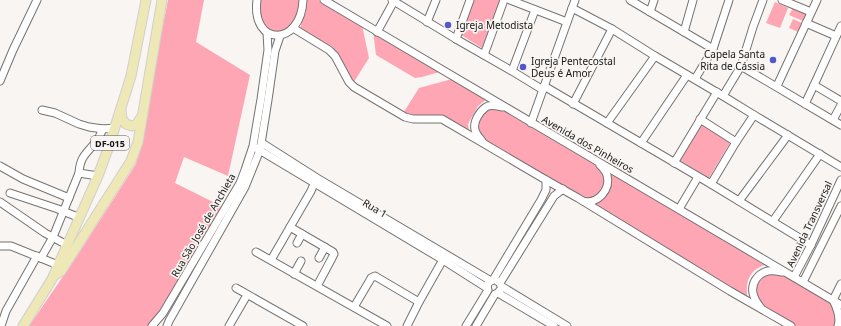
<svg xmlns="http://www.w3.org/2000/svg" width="841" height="326" viewBox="0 0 841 326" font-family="'Noto Sans',sans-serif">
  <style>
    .green { fill: #ffa6b4 }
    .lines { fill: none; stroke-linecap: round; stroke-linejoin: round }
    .minor-casing { stroke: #767370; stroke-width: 9 }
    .major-casing { stroke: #d1d0d0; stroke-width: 11 }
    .minor { stroke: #fff; stroke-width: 7 }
    .major { stroke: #eee7b6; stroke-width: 9 }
    .poi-dot { fill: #5355cb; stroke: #f8f5f2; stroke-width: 1.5 }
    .labels { text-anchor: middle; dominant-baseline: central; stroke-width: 3.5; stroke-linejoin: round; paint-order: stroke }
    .shield { fill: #f8f5f2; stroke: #5a5957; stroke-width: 1 }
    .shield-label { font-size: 9px; font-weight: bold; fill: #171615 }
    .poi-label { font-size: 10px; fill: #171615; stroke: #f8f5f2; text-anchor: start }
    .street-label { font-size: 10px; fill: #171615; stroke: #f8f5f2 }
  </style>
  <rect width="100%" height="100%" fill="#f8f5f2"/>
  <g class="green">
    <path d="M168,0h36l-8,42 54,33 -22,101 -44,-19 -9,26 46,23 1,2 -1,4 -71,114h-121l48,-70 59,-92z"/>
    <path d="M259,0h42l-1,8 -9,19 -17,7 -11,-9 -4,-11z"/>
    <path d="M305,0h13l44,25 7,33 -17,27 -19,-38 -34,-16 7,-20z"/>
    <path d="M470,0h31l-19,48 -24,-15z"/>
    <path d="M775,2l13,6 -8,20 -14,-5z"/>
    <path d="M793,8l13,5 -3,8 -14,-6z"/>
    <path d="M793,19l9,4 -4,9 -9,-4z"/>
    <path d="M373,30l70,41 -21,6 -7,1 -39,-23z"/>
    <path d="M452,79l35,20 -9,7 -10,18 2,11 -25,-17h-45l19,-30z"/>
    <path d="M495,107l11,4 91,52 8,11 -1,13 -9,11 -11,1 -98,-57 -9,-12 1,-9 9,-12z"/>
    <path d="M700,122l31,19 -22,37 -31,-19z"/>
    <path d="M607,169l163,95c-3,1 -7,1 -10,3 -13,6 -15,20 -12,32l-159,-95 15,-8z"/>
    <path d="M786,273l46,28 4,7 1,18h-44l-31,-17 -9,-23 8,-12z"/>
  </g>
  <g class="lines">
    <g class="minor-casing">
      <g id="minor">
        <path d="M257,0c-6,47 44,47 46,0"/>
        <path d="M324,0l44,26 473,279"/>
        <path d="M392,0l64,39 56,32 31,19"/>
        <path d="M510,0l57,22"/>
        <path d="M630,0l83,49"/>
        <path d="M782,0l29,12"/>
        <path d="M572,8l40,21 43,27 68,40 31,19 87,52"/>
        <path d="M650,12l4,-12"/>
        <path d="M427,22l9,-22"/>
        <path d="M806,23l30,13"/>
        <path d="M293,28l36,22 6,6 14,26 5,5 51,30 8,2h29l104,61 32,18 152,93 61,35"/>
        <path d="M377,32l17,-31"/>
        <path d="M684,32l9,-32"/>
        <path d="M456,39l14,-39"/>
        <path d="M484,55l20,-55"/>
        <path d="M741,66l100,59"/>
        <path d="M512,71l23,-61"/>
        <path d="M695,79l18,-30 16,-49"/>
        <path d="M0,81l13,-31 24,-50"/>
        <path d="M814,85l27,16"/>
        <path d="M544,86l167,98 100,61"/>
        <path d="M777,86l40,-86"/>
        <path d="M723,96l18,-30 12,-39 10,-27"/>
        <path d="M573,104l39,-75"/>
        <path d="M805,104l9,-19 27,-59"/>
        <path d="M42,110l13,3 24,11 10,3 14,2 12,-1"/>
        <path d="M700,119l36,23"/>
        <path d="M833,120l8,-15"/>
        <path d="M531,123l44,-123"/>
        <path d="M607,123l48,-67"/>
        <path d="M482,141c-3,-4 -6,-7 -7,-11 -2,-8 4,-18 11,-23 4,-3 11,-1 16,0"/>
        <path d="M262,143l55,35 174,103"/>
        <path d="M641,143l46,-68"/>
        <path d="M256,148l187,112 44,28"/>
        <path d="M674,163l43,-71"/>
        <path d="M0,166l23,13 46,19"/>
        <path d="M79,173l19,3"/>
        <path d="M711,184l25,-42 18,-27"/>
        <path d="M10,193l48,16 22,9"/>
        <path d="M583,201c14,4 28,-11 24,-26 -1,-4 -4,-7 -7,-10"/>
        <path d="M739,201l49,-66"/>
        <path d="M0,202l45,31 22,12"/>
        <path d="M679,209l19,-32"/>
        <path d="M773,221l47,-67"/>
        <path d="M290,227l43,25 1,2 -2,4 -15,28"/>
        <path d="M297,243l5,-9"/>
        <path d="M0,246h11l47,19"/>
        <path d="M256,252l131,74"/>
        <path d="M41,258l12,-21 26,-64c1,-18 9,-20 18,-33 3,-3 4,-8 6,-11"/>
        <path d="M319,258l6,-11"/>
        <path d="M271,260l40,-69 5,-12"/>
        <path d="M294,274l7,-13"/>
        <path d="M794,277l17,-32 30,-65"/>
        <path d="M497,281l3,2 1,3 66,40"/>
        <path d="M803,282l38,-76"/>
        <path d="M500,283l54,-87 9,-7"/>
        <path d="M236,288l67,38"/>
        <path d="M498,293l56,33"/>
        <path d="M354,307l16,-27 1,-2 4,-2 44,26"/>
        <path d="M761,308c-4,-5 -7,-9 -8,-15 -2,-10 5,-20 15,-22 5,-1 9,0 14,1"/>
        <path d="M1,326l5,-15 31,-55"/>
        <path d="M152,326l11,-13 77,-130 5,-13 8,-24 8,-47 7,-49 -1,-17"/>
        <path d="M167,326l2,-5 76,-134 15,-37 8,-50 7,-49 5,-15"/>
        <path d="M229,326l18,-31"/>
        <path d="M407,326l12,-24 26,-46"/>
        <path d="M466,326l22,-36c-2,-5 1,-9 5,-10l48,-80 5,-10v-10"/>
        <path d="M476,326l19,-32 3,-1 2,-3"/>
        <path d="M838,326c3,-9 -1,-18 -5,-26l8,-16"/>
      </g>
    </g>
    <g class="major-casing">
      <g id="major">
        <path d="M121,110l1,9 4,5 6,2 4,-1 6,-9"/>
        <path d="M57,274l4,-3 70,-110 7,-19 10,-59 14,-83"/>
        <path d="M23,326l29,-47 46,-103 11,-30 22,-70 15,-76"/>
      </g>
    </g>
    <use href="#minor" class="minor"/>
    <use href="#major" class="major"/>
  </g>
  <g class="poi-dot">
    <circle cx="448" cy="25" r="4"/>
    <circle cx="773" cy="60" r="4"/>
    <circle cx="523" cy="67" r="4"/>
  </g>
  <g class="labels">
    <rect class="shield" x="91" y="136" width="38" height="14" rx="3"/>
    <g class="shield-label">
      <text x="110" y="143">DF-015</text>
    </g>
    <g class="poi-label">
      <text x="456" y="25">Igreja Metodista</text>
      <text x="765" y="54" text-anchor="end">Capela Santa<tspan x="765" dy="12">Rita de Cássia</tspan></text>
      <text x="531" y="61">Igreja Pentecostal<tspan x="531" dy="12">Deus é Amor</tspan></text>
    </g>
    <g class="street-label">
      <text transform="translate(588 144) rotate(30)">Avenida dos Pinheiros</text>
      <text transform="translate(375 208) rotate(31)">Rua 1</text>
      <text transform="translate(809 224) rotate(-65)">Avenida Transversal</text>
      <text transform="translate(203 225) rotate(-60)">Rua São José de Anchieta</text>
    </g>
  </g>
</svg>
